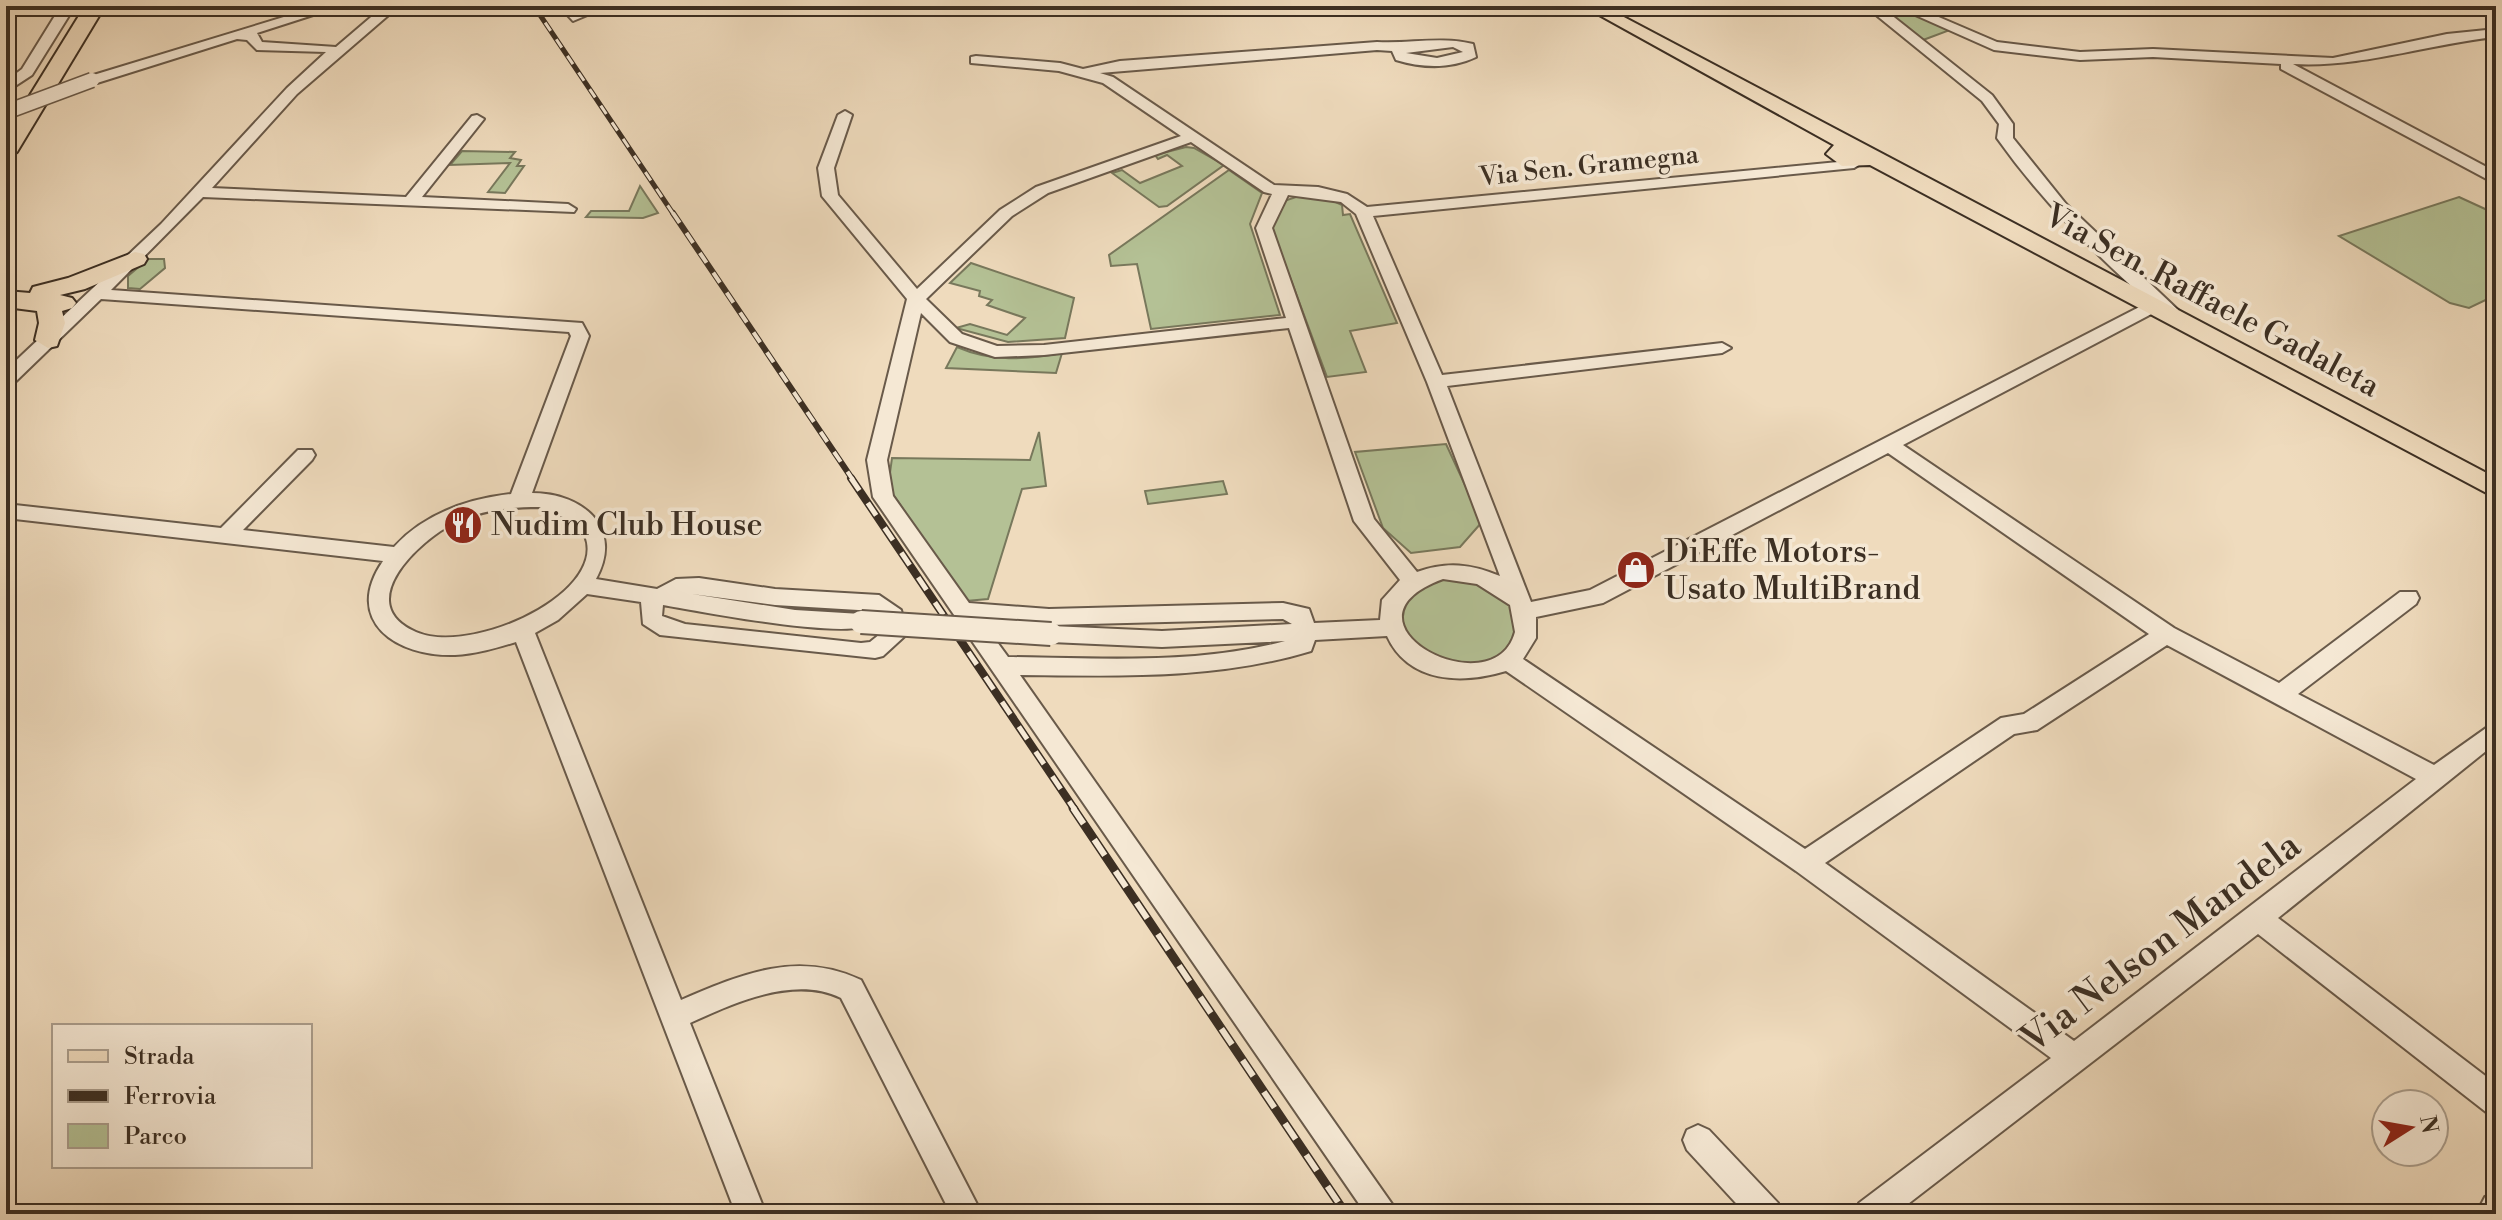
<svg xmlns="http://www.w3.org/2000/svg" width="2502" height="1220" viewBox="0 0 2502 1220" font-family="'Libre Bodoni',serif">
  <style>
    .green { fill: #b4c195; stroke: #78785c; stroke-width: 2 }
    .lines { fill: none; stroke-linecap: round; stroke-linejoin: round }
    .minor-casing { stroke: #695a4a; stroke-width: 4 }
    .major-casing { stroke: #3c2f23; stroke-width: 4 }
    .highway-casing { stroke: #3c2f23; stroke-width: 4 }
    .minor { fill: #f5e8d4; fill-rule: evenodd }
    .major { fill: #efdbbd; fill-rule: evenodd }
    .highway { fill: #efdbbd; fill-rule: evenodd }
    .rail-far3-casing { stroke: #3c2f23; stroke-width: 5 }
    .rail-far2-casing { stroke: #3c2f23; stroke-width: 6 }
    .rail-far1-casing { stroke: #3c2f23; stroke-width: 8 }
    .rail-casing { stroke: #3c2f23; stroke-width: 9 }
    .rail-far3 { stroke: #f5e8d4; stroke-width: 3; stroke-dasharray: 10; stroke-linecap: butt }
    .rail-far2 { stroke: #f5e8d4; stroke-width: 4; stroke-dasharray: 12; stroke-linecap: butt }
    .rail-far1 { stroke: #f5e8d4; stroke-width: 5; stroke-dasharray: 15; stroke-linecap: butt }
    .rail { stroke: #f5e8d4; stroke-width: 6; stroke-dasharray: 19; stroke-linecap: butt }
    .minor-bridge-far1-casing { stroke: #695a4a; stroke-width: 17; stroke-linecap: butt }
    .minor-bridge-casing { stroke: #695a4a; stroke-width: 26; stroke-linecap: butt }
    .minor-bridge-far1 { stroke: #f5e8d4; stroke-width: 14 }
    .minor-bridge { stroke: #f5e8d4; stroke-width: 22 }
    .labels { text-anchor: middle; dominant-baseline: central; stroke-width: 7; stroke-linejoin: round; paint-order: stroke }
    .far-street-label { font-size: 26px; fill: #3c2f23; stroke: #f5e8d4 }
    .street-label { font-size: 32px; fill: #3c2f23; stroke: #f5e8d4 }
    .poi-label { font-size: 32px; fill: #3c2f23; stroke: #f5e8d4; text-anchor: start }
    .near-street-label { font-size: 38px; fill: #3c2f23; stroke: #f5e8d4 }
  </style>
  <rect width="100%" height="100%" fill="#efdbbd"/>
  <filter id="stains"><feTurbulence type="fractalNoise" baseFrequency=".0025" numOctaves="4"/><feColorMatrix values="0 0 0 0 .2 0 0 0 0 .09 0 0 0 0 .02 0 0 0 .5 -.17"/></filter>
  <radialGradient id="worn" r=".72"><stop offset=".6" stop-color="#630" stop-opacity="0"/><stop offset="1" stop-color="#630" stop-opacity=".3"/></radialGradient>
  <g class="green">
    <path d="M1877,6h22l51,24 -27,10z"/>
    <path d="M1186,147l8,1 30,17 -57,41 -8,1 -47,-34 10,-3 18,13 42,-17 -15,-11 -9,4 -3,-4z"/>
    <path d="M462,151l53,1 -5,6 11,2 -4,6h7l-19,27 -17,-1 22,-29 -60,2z"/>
    <path d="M1229,170l33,23 -12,31 30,91 -129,14 -14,-65 -26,2 -2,-11z"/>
    <path d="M640,186l18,27 -15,5 -57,-1 5,-6h38z"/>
    <path d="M1302,195l25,3 15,7 1,10 7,-1 47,109 -47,8 16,41 -39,5 -56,-151 13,-25z"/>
    <path d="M2459,197l37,17v81l-27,13 -19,-5 -111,-67z"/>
    <path d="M148,259h16l1,9 -25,21 -12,-1v-12z"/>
    <path d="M971,263l103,35 -9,40 -57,4 -52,-14 14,-4 37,11 18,-17 -38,-13 5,-5 -13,-4 1,-5 -30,-8z"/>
    <path d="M957,347c34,15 69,13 105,6l-6,20 -110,-5z"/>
    <path d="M1039,432l7,54 -24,3 -34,110 -22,2 -78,-114 4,-29 138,2z"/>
    <path d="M1446,444l36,78 -22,25 -49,6 -28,-25 -28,-76z"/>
    <path d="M1223,481l4,13 -79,10 -3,-13z"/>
    <path d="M1440,578c44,3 64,6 81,49l-14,26 -34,13 -40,-7 -27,-23 -6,-15 2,-15 8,-12z"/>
  </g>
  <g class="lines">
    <g class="minor-casing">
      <g id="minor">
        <path d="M61,6h14l-43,69 -26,17v-11l16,-12z"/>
        <path d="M320,6h21l-84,27 5,9 74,5 48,-41h15l-102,88 -85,94 194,9 66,-81 5,-1 7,4 -62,78 146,7 8,5 -2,3 -371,-15 -92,93 471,33 7,13 -57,157c51,0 92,35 64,86l61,10 19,-10 23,-1 76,11 104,6 22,15 6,24 -24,22 -8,2 -215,-23 -17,-11 -2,-22 -54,-8 -29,26 -23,13 146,367c61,-26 116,-50 180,-20l121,234h-31l-110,-216c-47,-23 -107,5 -151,25l76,191h-30l-220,-572c-20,6 -40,12 -61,13 -58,2 -113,-34 -72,-94l-377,-43v-14l215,24 77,-78h14l3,5 -3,5 -69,70 151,17c30,-33 73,-48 117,-53l60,-158 -2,-4 -468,-33 -88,85 -7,2v-16l155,-146 126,-136 39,-36 -69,-2 -10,-10 -10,-1 -140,44h-10v-6zM539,507l38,16c52,60 -101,135 -161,109 -65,-28 3,-92 40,-110 26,-12 54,-15 83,-15zM692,594l83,11 100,6 9,8 1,11 -15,12 -9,1 -176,-19 -23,-8 1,-11c30,5 197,38 209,17l-11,-8 -66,-4z"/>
        <path d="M559,6h14l3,5 14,-5h19l-36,15z"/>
        <path d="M1865,6h15l112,89 21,29v14l53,66 112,106 -9,5 -10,-5 -256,135 271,183 105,55 121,-91h16l3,6 -3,6 -118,90 136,71 62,-44v22l-218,175 218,166v32l-10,-4 -228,-178 -363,280h-40l4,-11 192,-145 -255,-187 -290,-200c-43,13 -97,13 -119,-35l-72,4 -4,11c-95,29 -193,25 -291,24l379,539h-33l-493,-717 -6,-37 40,-161 -85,-103 -4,-28 20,-53 7,-4 7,4 -18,53 4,27 79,94 83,-79 36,-23 145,-51 -78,-53 -44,-12 -88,-8v-6l5,-1 84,7 23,6 37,-8 257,-19c32,2 64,-6 96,2l3,13c-25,12 -54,11 -80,3l-4,-9 -15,-1 -277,23 13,4 161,108 44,2 29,7 20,13 492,-47 3,3 -8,5 -481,48 69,159 280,-32 9,5 -9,5 -275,33 84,216 59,-12 559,-288c-56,-50 -108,-102 -152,-164l2,-14 -17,-23zM1453,47l10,5 -26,6 -31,-5zM1191,142l73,50 8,2 -16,34 30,90 -242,27 -47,1 -35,-12 -36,-35 86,-83 36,-23zM1288,195l53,7 15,12 71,168 73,194c-29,-12 -53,-15 -83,-4l-43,-53 -102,-291zM921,313l29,29 45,15 49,-2 245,-27 65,193 46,59 -18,20 -2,20 -66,3 -5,-14 -26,-6 -234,6 -80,-6 -76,-107 -6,-36zM1888,453l261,181 -125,80 -23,4 -196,131 -282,-190 13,-21v-21l67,-14zM1443,579l34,5 33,21 5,27c-21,78 -189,-10 -72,-53zM1283,619l9,5 -130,7 -111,-5 -8,2 -3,6 3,6 8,2 111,5 123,-6c-90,24 -186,17 -277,16l-27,-37 68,5zM2167,645l249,134 -342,262 -249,-178 189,-129 23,-4z"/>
        <path d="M1895,6h18l84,36 83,10 73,-3 180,9 114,-24 49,-5v8c-68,7 -135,31 -203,27l203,108v12l-215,-115v-5l-128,-7 -73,3 -86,-10z"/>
        <path d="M1698,1125l11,5 69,73 4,11h-36l-59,-64 -4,-10 4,-10z"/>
        <path d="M2496,1193v21h-20l9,-17z"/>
      </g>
    </g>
    <g class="major-casing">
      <path id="major" d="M1583,6h20l893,472v20l-626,-333 -28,1 -16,-12 8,-9z"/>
    </g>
    <g class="highway-casing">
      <g id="highway">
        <path d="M85,6h20l-88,146 -11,7v-25z"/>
        <path d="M135,252l9,2 3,5 -3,5 -59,25 -25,6 12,3 4,5 -4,5 -10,3 3,12 -8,23 -9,2 -13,-8 4,-17 -2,-12 -31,-4v-16l24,2 3,-6 35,-9z"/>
      </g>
    </g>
    <use href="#minor" class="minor"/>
    <use href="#major" class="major"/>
    <use href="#highway" class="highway"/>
    <g class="rail-far3-casing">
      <path id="rail-far3" d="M534,6l140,209"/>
    </g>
    <g class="rail-far2-casing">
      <path id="rail-far2" d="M673,213l180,267"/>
    </g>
    <g class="rail-far1-casing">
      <path id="rail-far1" d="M851,478l224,332"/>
    </g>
    <g class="rail-casing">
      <path id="rail" d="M1073,808l273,406"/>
    </g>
    <use href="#rail-far3" class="rail-far3"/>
    <use href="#rail-far2" class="rail-far2"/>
    <use href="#rail-far1" class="rail-far1"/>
    <use href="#rail" class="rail"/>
    <g class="minor-bridge-far1-casing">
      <path id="minor-bridge-far1" d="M6,112l86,-32"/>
    </g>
    <g class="minor-bridge-casing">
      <path id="minor-bridge" d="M861,622l190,12"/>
    </g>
    <use href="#minor-bridge-far1" class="minor-bridge-far1"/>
    <use href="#minor-bridge" class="minor-bridge"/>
  </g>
  <defs>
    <g id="restaurant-disc" transform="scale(2)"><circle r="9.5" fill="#8f2418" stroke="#f5e8d4"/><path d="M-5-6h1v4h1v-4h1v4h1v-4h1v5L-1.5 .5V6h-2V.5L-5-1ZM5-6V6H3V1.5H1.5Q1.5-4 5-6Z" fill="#fff"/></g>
    <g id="shop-disc" transform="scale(2)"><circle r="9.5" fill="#8f2418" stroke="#f5e8d4"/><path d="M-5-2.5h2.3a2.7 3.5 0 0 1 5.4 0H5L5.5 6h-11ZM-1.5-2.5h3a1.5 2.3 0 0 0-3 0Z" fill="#fff"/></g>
  </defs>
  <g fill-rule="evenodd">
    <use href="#restaurant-disc" x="463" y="525"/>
    <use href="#shop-disc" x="1636" y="570"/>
  </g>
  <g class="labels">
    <g class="far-street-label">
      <text transform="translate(1589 166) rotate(-6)">Via Sen. Gramegna</text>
    </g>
    <g class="street-label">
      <text transform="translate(2212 301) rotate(28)">Via Sen. Raffaele Gadaleta</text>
    </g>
    <g class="poi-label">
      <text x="491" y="525">Nudim Club House</text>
      <text x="1664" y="552">DiEffe Motors-<tspan x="1664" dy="37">Usato MultiBrand</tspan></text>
    </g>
    <g class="near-street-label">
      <text transform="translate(2161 943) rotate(-37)">Via Nelson Mandela</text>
    </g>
  </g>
  <rect width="2502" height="1220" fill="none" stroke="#efdbbd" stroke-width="32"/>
  <rect x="8" y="8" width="2486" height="1204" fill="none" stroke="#3c2f23" stroke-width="4"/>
  <rect x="16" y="16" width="2470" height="1188" fill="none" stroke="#3c2f23" stroke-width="2"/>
  <rect x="52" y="1024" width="260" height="144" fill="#f5e8d4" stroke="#ab9e8d" stroke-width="2"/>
  <rect x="68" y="1050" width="40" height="12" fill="#efdbbd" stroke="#ab9e8d" stroke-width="2"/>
  <text x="124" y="1064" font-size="24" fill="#3c2f23">Strada</text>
  <rect x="68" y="1090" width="40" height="12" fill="#3c2f23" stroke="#ab9e8d" stroke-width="2"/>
  <text x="124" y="1104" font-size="24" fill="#3c2f23">Ferrovia</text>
  <rect x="68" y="1124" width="40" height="24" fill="#b4c195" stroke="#ab9e8d" stroke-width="2"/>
  <text x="124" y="1144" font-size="24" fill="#3c2f23">Parco</text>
  <g transform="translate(2410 1128) rotate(79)"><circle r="38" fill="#f5e8d4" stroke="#ab9e8d" stroke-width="2"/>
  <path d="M0-6L14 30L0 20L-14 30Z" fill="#8f2418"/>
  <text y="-12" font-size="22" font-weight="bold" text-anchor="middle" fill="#3c2f23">N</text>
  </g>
  <rect width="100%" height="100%" filter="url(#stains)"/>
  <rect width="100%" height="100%" fill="url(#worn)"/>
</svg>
